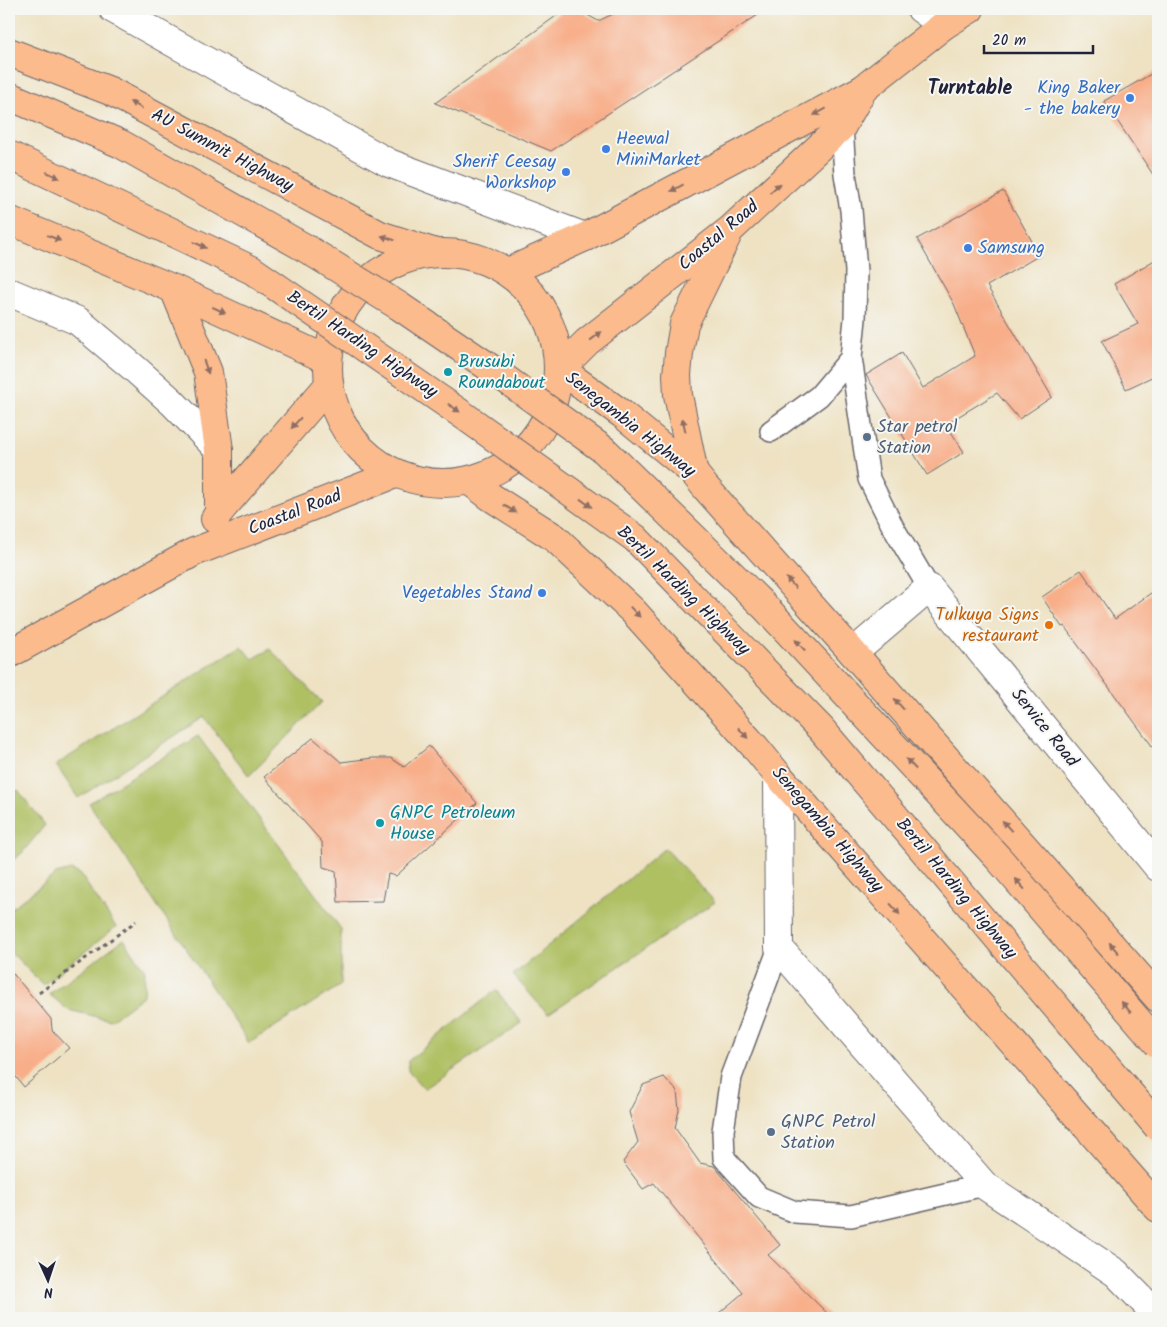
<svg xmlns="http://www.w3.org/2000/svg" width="1167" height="1327" viewBox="0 0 1167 1327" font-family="Kalam,sans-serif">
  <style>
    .green { fill: #afc064; stroke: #687150 }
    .building { fill: #f8ae89 }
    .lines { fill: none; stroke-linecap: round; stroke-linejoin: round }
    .lane-casing { stroke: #69656b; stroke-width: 24 }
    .street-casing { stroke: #69656b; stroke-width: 30 }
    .primary-casing { stroke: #69656b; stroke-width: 30 }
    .path { stroke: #69656b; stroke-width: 3; stroke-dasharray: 4 4; stroke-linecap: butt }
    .lane { stroke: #fff; stroke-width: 21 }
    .street { stroke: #fff; stroke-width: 28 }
    .primary { stroke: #fbbb8d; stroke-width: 28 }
    .primary-bridge-casing { stroke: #69656b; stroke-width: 30; stroke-linecap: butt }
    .primary-bridge { stroke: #fbbb8d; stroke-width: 28 }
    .oneway { fill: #8e6e64 }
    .shop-dot { fill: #3f7fe0; stroke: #f6f6f2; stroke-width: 2 }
    .culture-dot { fill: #0f9aa8; stroke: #f6f6f2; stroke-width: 2 }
    .service-dot { fill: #5c6f8a; stroke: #f6f6f2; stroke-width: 2 }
    .food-dot { fill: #e8710a; stroke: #f6f6f2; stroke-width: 2 }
    .labels { text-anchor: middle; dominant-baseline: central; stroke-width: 4; stroke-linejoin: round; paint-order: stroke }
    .shop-label { font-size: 18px; fill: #366cbe; stroke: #f6f6f2; text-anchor: end }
    .street-label { font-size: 18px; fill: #22223b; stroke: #f6f6f2 }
    .culture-label { font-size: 18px; fill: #0d838f; stroke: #f6f6f2; text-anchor: start }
    .service-label { font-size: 18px; fill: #4e5e75; stroke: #f6f6f2; text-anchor: start }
    .food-label { font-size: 18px; fill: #c56008; stroke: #f6f6f2; text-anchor: end }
    .quarter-label { font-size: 20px; font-weight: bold; fill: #22223b; stroke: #f6f6f2 }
  </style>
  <rect width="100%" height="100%" fill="#f6f6f2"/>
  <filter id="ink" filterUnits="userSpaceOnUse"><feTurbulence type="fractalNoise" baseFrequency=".02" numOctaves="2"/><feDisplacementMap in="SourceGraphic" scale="10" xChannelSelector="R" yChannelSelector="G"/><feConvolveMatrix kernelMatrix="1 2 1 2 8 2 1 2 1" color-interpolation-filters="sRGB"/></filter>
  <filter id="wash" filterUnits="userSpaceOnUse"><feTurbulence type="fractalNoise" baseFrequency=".0096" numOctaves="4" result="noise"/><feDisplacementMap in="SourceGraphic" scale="20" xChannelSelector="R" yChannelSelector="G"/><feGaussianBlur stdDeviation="1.12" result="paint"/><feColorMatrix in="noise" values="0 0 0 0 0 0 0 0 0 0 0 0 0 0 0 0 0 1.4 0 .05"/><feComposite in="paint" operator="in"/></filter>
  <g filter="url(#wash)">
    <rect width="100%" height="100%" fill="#eee2c3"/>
    <g class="green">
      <path d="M241,646l12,13 17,-10 52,53 -73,74 -45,-59 -126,81 -22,-33z"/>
      <path d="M198,736l143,193v56l-92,58 -160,-240z"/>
      <path d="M18,790l27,35 -23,28 -13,11v-68z"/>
      <path d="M665,848l50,54 -167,112 -35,-39z"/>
      <path d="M71,870l9,4 36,53 -73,58 -34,-35v-40l47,-36z"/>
      <path d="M124,939l21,31 -1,25 -33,25 -43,-10 -19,-16z"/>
      <path d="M496,990l26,33 -98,66 -16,-18v-10z"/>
    </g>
    <g id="blocks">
      <g class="building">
        <path d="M566,9h11l21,12 26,-12h143l-216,142 -116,-48z"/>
        <path d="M1158,70v112l-54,-81z"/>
        <path d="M1003,191l37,64 -53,31 65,111 -33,22 -22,-26 -51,31 18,28 -37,23 -61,-100 36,-22 21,35 52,-32 -21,-52 -37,-65z"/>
        <path d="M1158,258v116l-32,15 -24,-48 36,-17 -24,-40z"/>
        <path d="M1081,570l34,49 43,-31v166l-94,-128 -2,1 -20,-30z"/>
        <path d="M313,738l28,24 32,-4h18l13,9 25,-21 48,57 -81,73 -8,-2 -5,27 -45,1 -2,-31 -13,-4 -1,-25 -58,-65z"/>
        <path d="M9,969l42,50 1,11 17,18 -45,39 -15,-19z"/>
        <path d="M664,1077l13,14 2,19 -4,18 25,35 14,3 66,79 -12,10 64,63h-119l30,-25 -89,-110 -11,6 -20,-27 15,-20 -9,-30 14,-27z"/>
      </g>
    </g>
  </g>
  <g filter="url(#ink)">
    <use href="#blocks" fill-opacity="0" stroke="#69656b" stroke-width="1"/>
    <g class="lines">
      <g class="lane-casing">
        <g id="lane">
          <path d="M851,358l18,121 24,48 36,61"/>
          <path d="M771,431l48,-35 32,-38 4,-39 1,-48 -5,-61 -6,-36 -3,-48"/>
          <path d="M779,948l-48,129 -8,54 1,27 35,39 36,15 56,4 133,-31"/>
        </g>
      </g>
      <g class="street-casing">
        <g id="street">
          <path d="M113,9l276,154 196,74"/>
          <path d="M921,9l23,16"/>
          <path d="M9,292l69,29 56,47 38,34 47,48"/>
          <path d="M853,653l76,-65 229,279"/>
          <path d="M778,775l1,173 205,237 132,88 42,43"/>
        </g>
      </g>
      <g class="primary-casing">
        <g id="primary">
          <path d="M9,52l101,39 270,144 53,17"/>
          <path d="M863,89l-21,37 -111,103 -144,113 -27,27 62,45 72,59 12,15 147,165 305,345"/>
          <path d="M9,220l165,69 152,70"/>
          <circle cx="443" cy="368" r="115"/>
          <path d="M508,272l77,-35 278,-148 81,-64 26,-16"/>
          <path d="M174,289l34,83 11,78v62"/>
          <path d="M694,473l-16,-78 -1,-20 2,-22 5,-29 43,-88"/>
          <path d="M470,481l21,16 64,41 79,74 121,135 23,28 380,433"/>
          <path d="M215,519l4,-7 109,-126"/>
          <path d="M9,654l185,-102 201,-78"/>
        </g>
      </g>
      <path class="path" d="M39,993l97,-72"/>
      <use href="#lane" class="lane"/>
      <use href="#street" class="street"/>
      <use href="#primary" class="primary"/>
      <g class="primary-bridge-casing">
        <g id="primary-bridge">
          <path d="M9,96l112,48 186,105 92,57 87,59 118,85 162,158 233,251 159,185"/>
          <path d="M9,155l243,115 211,145 172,123 186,191 337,398"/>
        </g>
      </g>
      <use href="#primary-bridge" class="primary-bridge"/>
    </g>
    <defs><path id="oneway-solid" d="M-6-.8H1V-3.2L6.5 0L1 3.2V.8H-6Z" transform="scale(1.25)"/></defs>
    <g class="oneway">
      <use href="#oneway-solid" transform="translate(136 105) rotate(-152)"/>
      <use href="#oneway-solid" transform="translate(820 112) rotate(152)"/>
      <use href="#oneway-solid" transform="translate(53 175) rotate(25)"/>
      <use href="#oneway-solid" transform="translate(677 188) rotate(152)"/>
      <use href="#oneway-solid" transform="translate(775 188) rotate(-43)"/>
      <use href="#oneway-solid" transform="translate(54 238) rotate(23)"/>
      <use href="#oneway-solid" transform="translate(388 238) rotate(-162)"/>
      <use href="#oneway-solid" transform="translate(200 245) rotate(25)"/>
      <use href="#oneway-solid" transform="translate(219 310) rotate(25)"/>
      <use href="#oneway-solid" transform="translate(596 336) rotate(-38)"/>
      <use href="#oneway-solid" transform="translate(206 367) rotate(70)"/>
      <use href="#oneway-solid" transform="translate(454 408) rotate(34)"/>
      <use href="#oneway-solid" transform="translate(296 423) rotate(131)"/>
      <use href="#oneway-solid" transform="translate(684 425) rotate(-102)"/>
      <use href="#oneway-solid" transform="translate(586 503) rotate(36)"/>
      <use href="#oneway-solid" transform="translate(510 509) rotate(33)"/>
      <use href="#oneway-solid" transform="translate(791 583) rotate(-132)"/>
      <use href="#oneway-solid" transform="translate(635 612) rotate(46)"/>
      <use href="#oneway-solid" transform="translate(800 645) rotate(-133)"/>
      <use href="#oneway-solid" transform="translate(899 704) rotate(-131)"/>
      <use href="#oneway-solid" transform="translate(743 733) rotate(48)"/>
      <use href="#oneway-solid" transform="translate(911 764) rotate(-133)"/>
      <use href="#oneway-solid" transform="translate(1007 826) rotate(-131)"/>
      <use href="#oneway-solid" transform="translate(1020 884) rotate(-131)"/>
      <use href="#oneway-solid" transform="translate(895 909) rotate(49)"/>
      <use href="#oneway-solid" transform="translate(1114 948) rotate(-131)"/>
      <use href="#oneway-solid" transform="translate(1126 1007) rotate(-131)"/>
    </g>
  </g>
  <g class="shop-dot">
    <circle cx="1130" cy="98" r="5"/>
    <circle cx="606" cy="149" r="5"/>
    <circle cx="566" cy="172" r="5"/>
    <circle cx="968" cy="248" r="5"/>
    <circle cx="542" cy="593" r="5"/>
  </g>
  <g class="culture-dot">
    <circle cx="448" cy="372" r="5"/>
    <circle cx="380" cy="823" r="5"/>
  </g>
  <g class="service-dot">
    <circle cx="867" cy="437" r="5"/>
    <circle cx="771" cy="1132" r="5"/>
  </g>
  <circle class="food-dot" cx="1049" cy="625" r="5"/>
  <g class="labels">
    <g class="shop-label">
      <text x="1120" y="88">King Baker<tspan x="1120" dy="21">- the bakery</tspan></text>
      <text x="616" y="139" text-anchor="start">Heewal<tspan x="616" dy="21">MiniMarket</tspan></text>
      <text x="556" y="162">Sherif Ceesay<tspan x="556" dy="21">Workshop</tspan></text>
      <text x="978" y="248" text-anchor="start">Samsung</text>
      <text x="532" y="593">Vegetables Stand</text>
    </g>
    <g class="street-label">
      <text transform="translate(222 151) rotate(28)">AU Summit Highway</text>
      <text transform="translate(719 236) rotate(-40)">Coastal Road</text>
      <text transform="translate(362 345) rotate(34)">Bertil Harding Highway</text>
      <text transform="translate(630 425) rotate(38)">Senegambia Highway</text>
      <text transform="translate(295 513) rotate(-21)">Coastal Road</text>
      <text transform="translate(683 591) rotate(44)">Bertil Harding Highway</text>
      <text transform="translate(1044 728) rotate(51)">Service Road</text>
      <text transform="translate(827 830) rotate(49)">Senegambia Highway</text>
      <text transform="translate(956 889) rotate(50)">Bertil Harding Highway</text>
    </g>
    <g class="culture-label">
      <text x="458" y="362">Brusubi<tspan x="458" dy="21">Roundabout</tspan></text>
      <text x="390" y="813">GNPC Petroleum<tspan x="390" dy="21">House</tspan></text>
    </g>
    <g class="service-label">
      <text x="877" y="427">Star petrol<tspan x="877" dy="21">Station</tspan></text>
      <text x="781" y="1122">GNPC Petrol<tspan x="781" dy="21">Station</tspan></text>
    </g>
    <g class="food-label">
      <text x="1039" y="615">Tulkuya Signs<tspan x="1039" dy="21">restaurant</tspan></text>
    </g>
    <g class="quarter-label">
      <text x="970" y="89">Turntable</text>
    </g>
  </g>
  <rect width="1167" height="1327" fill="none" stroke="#f6f6f2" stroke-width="30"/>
  <g transform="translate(48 1280) rotate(177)" stroke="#f6f6f2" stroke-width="4" paint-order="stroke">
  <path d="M0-4L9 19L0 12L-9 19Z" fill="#22223b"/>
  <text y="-8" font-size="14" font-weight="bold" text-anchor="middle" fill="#22223b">N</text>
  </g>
  <path d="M984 45v8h109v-8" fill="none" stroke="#22223b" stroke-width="2.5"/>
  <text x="992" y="45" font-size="15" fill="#22223b" stroke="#f6f6f2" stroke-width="4" paint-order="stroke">20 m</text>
</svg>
